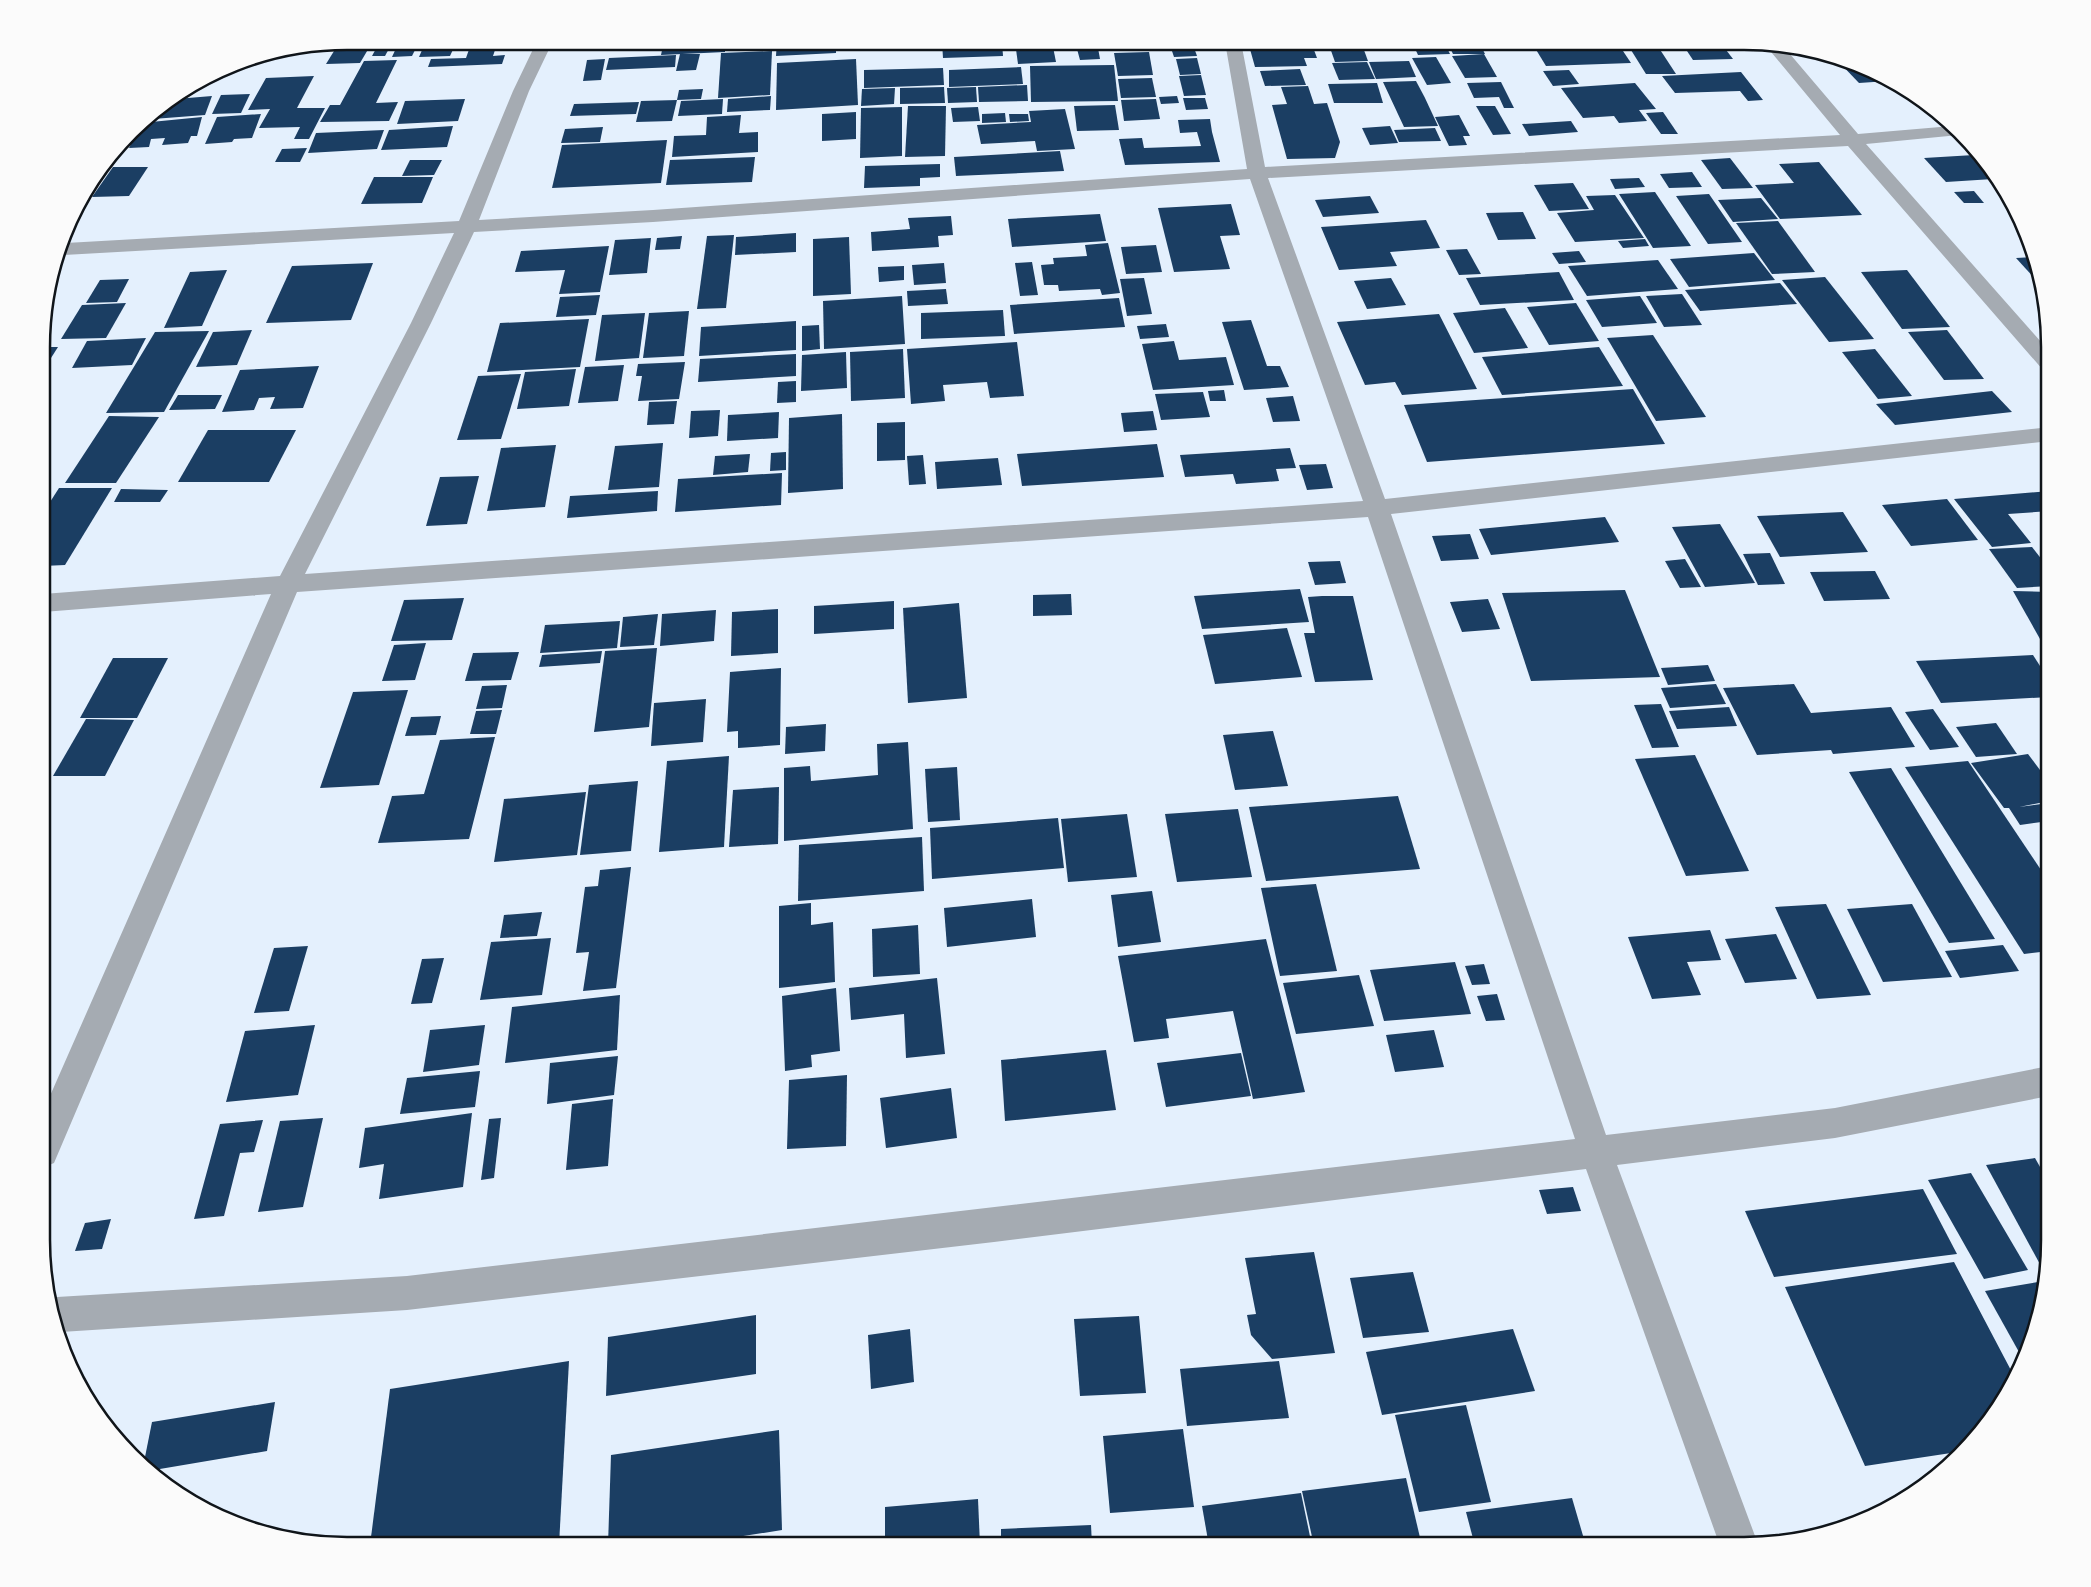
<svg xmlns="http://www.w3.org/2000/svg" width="2091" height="1587" viewBox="0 0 2091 1587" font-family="'Zilla Slab',serif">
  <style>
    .building { fill: #1b3e63 }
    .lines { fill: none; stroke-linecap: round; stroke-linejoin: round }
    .minor { fill: #a5abb2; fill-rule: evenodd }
    .rim { fill: none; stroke: #10151a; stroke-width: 2.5 }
  </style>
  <rect width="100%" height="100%" fill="#e4f0fd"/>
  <g class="building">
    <path d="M347,41h26l-13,22 -34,1 13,-21z"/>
    <path d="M426,41h31l-7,15 -31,1z"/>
    <path d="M472,41h26l-5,15 12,-1 -3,9 -74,3 3,-8 35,-1z"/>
    <path d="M567,41h35l-2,9 -36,1z"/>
    <path d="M664,41h61v11l-64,3z"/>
    <path d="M728,41h44v8l-45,2z"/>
    <path d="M777,41h59v12l-60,3z"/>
    <path d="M942,42h60l1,14 -60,2z"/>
    <path d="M1015,42h37l4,20 -38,2z"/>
    <path d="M1057,42h35l1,6h5l2,11 -20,1 -3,-11h-19z"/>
    <path d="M1169,42h23l5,14 -23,1z"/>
    <path d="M1248,42h63l6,16h-13l3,8 -52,1z"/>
    <path d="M1328,42h33l7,19 -33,1z"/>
    <path d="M1412,42h32l6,12 -32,1z"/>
    <path d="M1447,42h32l6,12h-32z"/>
    <path d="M1484,42h41l4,7 -41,1z"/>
    <path d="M1532,42h34l3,4h-35z"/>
    <path d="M1587,42h33v2h-32z"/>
    <path d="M1626,42h29l21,32h-30z"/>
    <path d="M1681,42h39l13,17 -40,1z"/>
    <path d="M398,44h20l-6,12 -20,1z"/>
    <path d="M378,45h13l-6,11h-13z"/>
    <path d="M1619,45l12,18 -85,3 -11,-18z"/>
    <path d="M772,51l-2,44 -52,3 3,-45z"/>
    <path d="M1149,52l4,23 -35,1 -4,-23z"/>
    <path d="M680,54h20l-4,16 -20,1z"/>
    <path d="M1484,54l13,23 -32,1 -13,-22z"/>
    <path d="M676,55l-1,12 -69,3 3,-12z"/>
    <path d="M1436,57l15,26 -24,2 -15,-27z"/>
    <path d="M1197,58l4,16 -21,1 -4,-16z"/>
    <path d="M605,59l-4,21 -18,1 4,-21z"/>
    <path d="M856,59l2,46 -82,5 1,-47z"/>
    <path d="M1836,59l24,5 28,17 -29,2z"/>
    <path d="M397,60l-21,43 22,-1 -9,19 -69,1 10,-17h10l24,-44z"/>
    <path d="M1409,61l7,16 -40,2 -7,-17z"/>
    <path d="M1367,62l8,17 -36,1 -7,-17z"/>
    <path d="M1114,65l4,36 -87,1 -1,-36z"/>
    <path d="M1021,67l2,17 -74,3v-17z"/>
    <path d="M943,68l1,17 -80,3v-18z"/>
    <path d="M1300,69l6,16 -41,1 -5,-15z"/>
    <path d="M1569,70l10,14 -26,2 -10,-15z"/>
    <path d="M1741,72l22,28 -15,1 -8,-10 -65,2 -13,-17z"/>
    <path d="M1201,75l5,20 -22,1 -5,-20z"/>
    <path d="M314,76l-17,32h-9h37l-16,31h-15l6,-12 -41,1 11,-19 -22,1 18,-32z"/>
    <path d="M1152,78l4,19 -35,1 -3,-19z"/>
    <path d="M1416,81l9,17 13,28 -34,1 -21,-45z"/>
    <path d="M1501,82l13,26h-10l-5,-11 -25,1 -7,-15z"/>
    <path d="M1377,83l6,20h-49l-6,-19z"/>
    <path d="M1635,83l21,26 -17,1 8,11 -28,2 -5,-7 -31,2 -22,-30z"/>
    <path d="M1027,85l1,16 -49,1 -1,-15z"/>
    <path d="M1308,86l6,18 13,-1 13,39 -5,16 -48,1 -15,-54 15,-1 -6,-17z"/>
    <path d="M944,87l1,16 -45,1v-16z"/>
    <path d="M976,87l1,15 -29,1 -1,-15z"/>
    <path d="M895,88l-1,16 -33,2 1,-17z"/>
    <path d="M703,89l-2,10 -24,1 2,-10z"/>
    <path d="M250,94l-9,19 -29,1 9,-19z"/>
    <path d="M212,96l-7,19 -52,4 3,-8 20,-12z"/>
    <path d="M771,96l-1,14 -43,2 1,-13z"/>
    <path d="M1177,96l2,7 -18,1 -2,-7z"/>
    <path d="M1183,98h22l3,11 -22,1z"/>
    <path d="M465,99l-7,22 -61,3 8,-23z"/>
    <path d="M723,99l-1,15 -44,2 3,-15z"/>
    <path d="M1156,99l4,20 -36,2 -3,-21z"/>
    <path d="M677,100l-5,21 -36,1 5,-21z"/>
    <path d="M639,102l-3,12 -66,2 4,-12z"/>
    <path d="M1115,105l4,25 -42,1 -3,-25z"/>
    <path d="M908,106h38l-1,50 -40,1z"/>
    <path d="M1476,106h19l16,28 -18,1z"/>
    <path d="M902,107v49l-42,2 1,-50z"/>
    <path d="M978,107l2,14 -27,1 -2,-14z"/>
    <path d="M1065,109l10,40 -38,2 -2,-10 -54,3 -4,-19 54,-3 -2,-11z"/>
    <path d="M856,112v27l-34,2v-27z"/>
    <path d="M1663,112l15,22h-17l-15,-21z"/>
    <path d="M1005,113l1,9 -24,1v-9z"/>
    <path d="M261,114l-9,24 -18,1 -2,3 -27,2 12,-27z"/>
    <path d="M1009,114h19l1,7 -19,1z"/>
    <path d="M741,115l-2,18 19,-1v20l-86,5 2,-21 32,-1 1,-18z"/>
    <path d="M1459,115l11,21h-7l4,9 -18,1 -14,-29z"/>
    <path d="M202,117l-5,19h-6l-3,7 -26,2 3,-7 -14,1 -2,8 -20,1 12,-25z"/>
    <path d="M1210,119l2,13 8,30 -95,3 -6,-26 23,-1 2,10 57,-2 -4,-14 -17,1 -2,-13z"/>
    <path d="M1571,121l7,11 -49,4 -7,-12z"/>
    <path d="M453,126l-6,21 -66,3 8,-20z"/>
    <path d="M1390,126l8,17 -28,2 -8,-17z"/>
    <path d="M603,127l-3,15 -39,1 4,-14z"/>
    <path d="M1435,128l6,13 -42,1 -5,-12z"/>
    <path d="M384,130l-7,19 -69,4 8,-20z"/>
    <path d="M667,140l-6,43 -109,5 10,-43z"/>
    <path d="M307,148l-7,14h-25l7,-13z"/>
    <path d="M1060,151l4,20 -108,5 -2,-19z"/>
    <path d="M1974,155l19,24 -47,3 -22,-24z"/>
    <path d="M755,157l-3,25 -86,3 4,-25z"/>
    <path d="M1730,158l23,30 -31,1 -21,-29z"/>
    <path d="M410,160h32l-8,15 -32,1z"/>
    <path d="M1819,162l43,53 -82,4 -25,-34 39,-2 -15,-19z"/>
    <path d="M940,164v13l-20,1v8l-56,2 1,-22z"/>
    <path d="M113,167h35l-19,29 -37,1z"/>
    <path d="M1692,172l10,15 -33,1 -9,-14z"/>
    <path d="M374,177h59l-11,26 -61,1z"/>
    <path d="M1639,178l6,9 -30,2 -5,-10z"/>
    <path d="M1573,183l16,26 -40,2 -15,-26z"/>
    <path d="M1974,191l10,12h-20l-10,-11z"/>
    <path d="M1655,192l36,54 -38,2 -34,-54z"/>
    <path d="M1709,194l33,48 -34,2 -32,-48z"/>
    <path d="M1615,195l29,43 -69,4 -18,-29 37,-3 -8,-14z"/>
    <path d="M1370,196l9,17 -56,4 -8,-17z"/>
    <path d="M1761,198l17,21 -45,3 -15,-22z"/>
    <path d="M1231,204l9,31 -20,1 10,33 -56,3 -16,-64z"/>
    <path d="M1523,212l13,27 -38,1 -12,-27z"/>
    <path d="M1100,214l6,27 -94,6 -4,-28z"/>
    <path d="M951,216l2,19 -15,1 1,11 -67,4 -1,-19 39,-3 -2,-11z"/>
    <path d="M1426,220l14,28 -50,4 7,14 -58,4 -18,-43z"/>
    <path d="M1778,221l37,51 -43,2 -36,-51z"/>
    <path d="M796,233v19l-61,3 1,-18z"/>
    <path d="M734,235l-8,73 -29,1 10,-73z"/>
    <path d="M682,236l-2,13 -25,1 2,-12z"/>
    <path d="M849,237l2,57 -38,2v-57z"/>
    <path d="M651,238l-4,35 -38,2 6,-35z"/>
    <path d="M1645,239l4,7 -26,2 -5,-7z"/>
    <path d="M1108,243l12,50 -18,2 -2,-6 -41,2 -1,-6h-14l-3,-20 13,-1 -1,-6 34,-2 -2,-11z"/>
    <path d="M1156,245l6,27 -36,2 -5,-27z"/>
    <path d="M609,246l-9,46 -41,2 6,-24 -50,2 6,-21z"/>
    <path d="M1467,249l14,25 -22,1 -13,-25z"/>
    <path d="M1579,251l7,11 -27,2 -7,-11z"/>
    <path d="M1754,253l21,27 -86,7 -19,-28z"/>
    <path d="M2034,257l7,23h-5l-20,-22z"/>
    <path d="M1658,260l20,29 -91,7 -19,-30z"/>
    <path d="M1032,262l6,33 -18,1 -5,-33z"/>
    <path d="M373,263l-22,57 -85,3 26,-57z"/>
    <path d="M944,263l2,20 -32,2 -2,-20z"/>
    <path d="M904,266v14l-25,2 -1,-15z"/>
    <path d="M227,270l-25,56 -38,2 26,-56z"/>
    <path d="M1907,270l43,57 -48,2 -41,-57z"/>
    <path d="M1559,272l15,28 -94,5 -14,-27z"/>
    <path d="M1825,277l49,62 -45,3 -47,-62z"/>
    <path d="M1144,278l8,36 -25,2 -7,-37z"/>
    <path d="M1391,278l15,27 -39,4 -13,-28z"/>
    <path d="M129,279l-12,23 -31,1 14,-23z"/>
    <path d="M52,283h6l-11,19 -1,-1z"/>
    <path d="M1780,283l17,21 -97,7 -15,-21z"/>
    <path d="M946,289l2,15 -40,2 -1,-15z"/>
    <path d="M1682,294l20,31 -38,2 -18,-31z"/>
    <path d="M600,295l-4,20 -40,2 4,-20z"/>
    <path d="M902,296l3,48 -81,5 -1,-48z"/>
    <path d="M1640,296l17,27 -55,4 -16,-27z"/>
    <path d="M1119,298l6,29 -111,7 -4,-29z"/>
    <path d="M126,303l-20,35 -45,1 21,-34z"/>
    <path d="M1576,303l23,38 -50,4 -22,-38z"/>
    <path d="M1505,308l23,40 -54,5 -21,-40z"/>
    <path d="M1003,310l2,26 -84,3v-26z"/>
    <path d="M689,311l-5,45 -41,2 6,-45z"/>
    <path d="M645,313l-6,45 -44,3 7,-46z"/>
    <path d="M1439,314l38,75 -75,6 -7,-13 -30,3 -28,-63z"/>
    <path d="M589,319l-9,48 -93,5 13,-49z"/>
    <path d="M1251,320l16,46h13l9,21 -45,3 -22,-68z"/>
    <path d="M796,321v29l-97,6 2,-29z"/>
    <path d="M1166,324l3,13 -29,2 -3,-13z"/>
    <path d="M819,325l1,24 -18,2v-25z"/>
    <path d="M252,330l-15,35 -41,2 17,-35z"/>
    <path d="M1947,330l37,49 -40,1 -36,-48z"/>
    <path d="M209,331l-45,81 -58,1 49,-81z"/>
    <path d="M1653,335l53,82 -50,4 -49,-83z"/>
    <path d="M146,338l-14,27 -60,3 15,-27z"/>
    <path d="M1174,341l5,19 47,-3 8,28 -81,5 -11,-46z"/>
    <path d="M1017,342l7,54 -34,2 -3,-16 -44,3 2,16 -34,3 -4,-55z"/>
    <path d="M44,347h14l-14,22z"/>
    <path d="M1599,347l24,39 -121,9 -20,-38z"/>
    <path d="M903,349l2,49 -54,3 -1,-49z"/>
    <path d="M1875,349l37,47 -34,3 -36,-47z"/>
    <path d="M846,352l1,36 -46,3 1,-36z"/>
    <path d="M796,354v22l-98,6 2,-23z"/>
    <path d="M685,362l-6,37 -41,2 4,-25h-6l2,-12z"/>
    <path d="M624,365l-6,36 -40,2 7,-36z"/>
    <path d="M319,366l-16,42 -33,1 5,-12 -16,1 -5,12 -32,2 18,-42z"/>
    <path d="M576,369l-7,37 -52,3 8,-37z"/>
    <path d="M521,374l-20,65 -44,1 21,-64z"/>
    <path d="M796,381v21l-19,1 1,-21z"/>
    <path d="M1633,389l32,55 -238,18 -23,-57z"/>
    <path d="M1224,390l2,11h-16l-2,-10z"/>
    <path d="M1992,391l20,21 -117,13 -19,-21z"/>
    <path d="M1203,392l7,25 -49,3 -6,-26z"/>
    <path d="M178,395h44l-7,14 -46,1z"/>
    <path d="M1293,396l7,25 -27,1 -7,-24z"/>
    <path d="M677,401l-3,23 -27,1 2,-23z"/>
    <path d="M720,410l-2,26 -29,2 2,-27z"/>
    <path d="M1153,411l4,19 -33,2 -3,-19z"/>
    <path d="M779,412l-1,26 -51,3 1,-26z"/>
    <path d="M842,414l1,75 -55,4 1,-75z"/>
    <path d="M109,416l50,1 -43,66h-51z"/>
    <path d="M905,422v38l-28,1v-38z"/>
    <path d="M208,430h88l-27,52h-91z"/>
    <path d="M663,443l-4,44 -51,3 7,-44z"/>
    <path d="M1157,444l7,33 -142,9 -5,-32z"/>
    <path d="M556,445l-11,62 -58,4 14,-63z"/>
    <path d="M1290,448l6,20 -20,1 3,12 -43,3 -3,-10 -48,3 -5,-22z"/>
    <path d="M786,452v18l-16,1 1,-18z"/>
    <path d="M750,454l-2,18 -35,3 2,-19z"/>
    <path d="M923,455l3,29 -17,1 -2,-29z"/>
    <path d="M998,458l4,27 -65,4 -2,-27z"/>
    <path d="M1326,464l7,24 -26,2 -8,-25z"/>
    <path d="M782,473l-1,32 -106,7 3,-33z"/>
    <path d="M479,476l-12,48 -41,2 14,-49z"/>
    <path d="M59,488h53l-47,77 -22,1v-53z"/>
    <path d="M121,489l47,1 -8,12h-46z"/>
    <path d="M658,491l-1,20 -90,7 3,-22z"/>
    <path d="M2050,491v20l-42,3 23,29 -39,4 -38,-48z"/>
    <path d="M1947,499l31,41 -67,6 -29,-41z"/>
    <path d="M1843,512l25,40 -88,5 -23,-41z"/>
    <path d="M1605,517l14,25 -128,13 -12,-26z"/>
    <path d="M1720,524l35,59 -50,4 -33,-60z"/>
    <path d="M1470,534l9,25 -38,2 -9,-25z"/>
    <path d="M2032,547l18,23v16l-33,2 -28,-39z"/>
    <path d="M1770,553l15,31 -27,1 -15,-31z"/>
    <path d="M1685,559l16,28 -21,1 -15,-27z"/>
    <path d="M1340,561l6,22 -31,2 -7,-23z"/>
    <path d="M1875,571l15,28 -66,2 -14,-29z"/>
    <path d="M1300,589l9,33 -107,7 -8,-33z"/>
    <path d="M1625,590l35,87 -129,4 -29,-88z"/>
    <path d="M2013,591l37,1v47h-10z"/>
    <path d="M1071,594l1,21 -39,1v-21z"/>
    <path d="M1322,596h31l20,84 -58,2 -11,-49h11l-7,-36z"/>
    <path d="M464,598l-12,42 -61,1 13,-41z"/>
    <path d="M1488,599l12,30 -38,3 -12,-30z"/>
    <path d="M894,601v28l-80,5v-28z"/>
    <path d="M959,603l8,95 -59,5 -5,-95z"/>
    <path d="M778,609v44l-47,3 1,-44z"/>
    <path d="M716,610l-2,31 -54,5 2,-32z"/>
    <path d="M658,614l-4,31 -34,2 3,-30z"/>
    <path d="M620,621l-3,27 -77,5 5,-28z"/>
    <path d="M1287,628l15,49 -87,7 -12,-49z"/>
    <path d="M426,643l-11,37 -33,1 12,-36z"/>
    <path d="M657,648l-8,79 -55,5 11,-81z"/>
    <path d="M602,651l-2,12 -61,4 3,-12z"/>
    <path d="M519,652l-8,28 -46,1 8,-28z"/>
    <path d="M2033,655l16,25v17l-108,6 -25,-42z"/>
    <path d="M113,658h55l-31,60h-57z"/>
    <path d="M1708,665l7,16 -47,4 -7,-17z"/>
    <path d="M781,668l-1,77 -42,3v-17l-11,1 3,-60z"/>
    <path d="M1716,684l10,20 -56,4 -9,-20z"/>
    <path d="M1794,684l17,29 80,-6 24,40 -82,7 -2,-4 -74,5 -34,-67z"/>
    <path d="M507,685l-5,23 -26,1 6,-23z"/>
    <path d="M408,690l-29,95 -59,3 33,-96z"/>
    <path d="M706,699l-3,43 -52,4 3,-43z"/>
    <path d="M1661,704l18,43 -27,1 -18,-43z"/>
    <path d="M1729,707l8,19 -60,3 -8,-18z"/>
    <path d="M1933,709l26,38 -29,3 -25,-38z"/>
    <path d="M502,710l-6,24h-26l6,-23z"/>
    <path d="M441,716l-5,19 -31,1 6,-19z"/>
    <path d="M86,719l48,1 -29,56h-52z"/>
    <path d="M1996,723l21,31 -41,3 -20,-30z"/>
    <path d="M826,724l-1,27 -40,3 1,-27z"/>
    <path d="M1273,731l15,55 -53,4 -12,-55z"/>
    <path d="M495,737l-26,102 -91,4 14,-47 32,-2 16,-54z"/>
    <path d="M908,742l5,87 -129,12v-73l26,-2 1,15 67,-6 -1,-31z"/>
    <path d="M2028,754l21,28v19l-30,6 30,-4v18l-29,4 -11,-17h-5l-33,-45z"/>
    <path d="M1695,755l54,116 -63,5 -51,-117z"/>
    <path d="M729,756l-5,91 -65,5 8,-91z"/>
    <path d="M1968,761l81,121v69l-25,3 -119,-187z"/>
    <path d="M957,767l3,53 -32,2 -3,-53z"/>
    <path d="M1891,768l104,171 -46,4 -100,-171z"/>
    <path d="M638,781l-7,70 -51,4 9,-70z"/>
    <path d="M779,787l-1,57 -49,3 4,-57z"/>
    <path d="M586,792l-9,63 -83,7 10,-63z"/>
    <path d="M1398,796l22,73 -154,12 -17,-74z"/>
    <path d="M1238,809l14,68 -75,5 -12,-68z"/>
    <path d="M1127,814l10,63 -69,5 -7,-63z"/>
    <path d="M1058,818l6,50 -132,11 -2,-51z"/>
    <path d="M922,837l2,54 -126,10 1,-56z"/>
    <path d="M631,867l-15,121 -33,3 6,-39 -13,1 9,-66 13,-1 2,-16z"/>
    <path d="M1316,884l21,87 -57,5 -19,-88z"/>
    <path d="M1152,891l9,51 -43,5 -7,-52z"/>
    <path d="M1032,899l4,38 -89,10 -3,-39z"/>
    <path d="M811,903v22l22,-3 2,60 -56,6v-82z"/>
    <path d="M1826,904l45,91 -54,4 -42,-92z"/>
    <path d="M1912,904l40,73 -69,5 -36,-73z"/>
    <path d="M542,912l-5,24 -37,2 4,-23z"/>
    <path d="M918,925l2,49 -47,3 -1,-48z"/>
    <path d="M1710,930l11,30 -34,2 14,33 -49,4 -24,-62z"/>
    <path d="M1776,934l21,45 -52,4 -20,-44z"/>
    <path d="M551,938l-9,57 -62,5 11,-58z"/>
    <path d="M1266,939l39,153 -52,7 -20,-88 -67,8 3,19 -35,4 -16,-86z"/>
    <path d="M2003,945l16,26 -59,7 -15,-27z"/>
    <path d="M308,946l-19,65 -35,2 20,-65z"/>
    <path d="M444,958l-12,45 -21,1 11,-45z"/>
    <path d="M1455,962l16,52 -87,7 -14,-51z"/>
    <path d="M1484,964l6,20 -18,1 -7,-19z"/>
    <path d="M1359,975l15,51 -78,8 -13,-51z"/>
    <path d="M937,978l8,76 -39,4 -2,-44 -53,6 -2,-32z"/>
    <path d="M836,988l4,63 -29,4 1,12 -27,4 -3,-75z"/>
    <path d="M1497,994l8,26 -19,1 -9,-25z"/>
    <path d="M620,995l-3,55 -112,13 7,-56z"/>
    <path d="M315,1025l-17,70 -72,7 19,-71z"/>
    <path d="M485,1025l-6,40 -56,7 7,-42z"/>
    <path d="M1434,1030l10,37 -49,5 -9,-37z"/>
    <path d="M1106,1050l10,60 -111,11 -4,-61z"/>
    <path d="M1241,1053l10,43 -85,11 -9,-44z"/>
    <path d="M618,1056l-4,39 -67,9 3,-41z"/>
    <path d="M480,1071l-5,36 -75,7 7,-36z"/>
    <path d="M847,1075l-1,71 -59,3 2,-69z"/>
    <path d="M951,1088l6,50 -71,10 -6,-50z"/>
    <path d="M613,1099l-5,67 -42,4 6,-66z"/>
    <path d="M472,1113l-9,74 -84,12 5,-35 -25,4 6,-40z"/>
    <path d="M323,1118l-20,89 -45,5 22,-91z"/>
    <path d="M501,1118l-7,60 -13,2 8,-61z"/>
    <path d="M263,1120l-9,32 -14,1 -16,63 -30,3 26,-95z"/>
    <path d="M2035,1158l14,25v77l-2,7 -5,1 -56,-103z"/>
    <path d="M1971,1173l57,97 -44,9 -56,-99z"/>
    <path d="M1573,1187l8,24 -34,3 -8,-24z"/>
    <path d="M1923,1189l34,65 -183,23 -29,-66z"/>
    <path d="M111,1219l-9,30 -27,2 10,-28z"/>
    <path d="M1314,1252l21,101 -63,6 -21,-24 -4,-20 9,-1 -11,-56z"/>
    <path d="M1954,1262l60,114 -40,65 -21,16 -2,-4 -86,13 -80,-179z"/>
    <path d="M1413,1272l16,60 -66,6 -13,-60z"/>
    <path d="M2044,1281l-18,76 -2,4 -39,-70z"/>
    <path d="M756,1315v59l-150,22 2,-59z"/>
    <path d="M1139,1316l7,77 -66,3 -6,-77z"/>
    <path d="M910,1329l4,53 -43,7 -3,-54z"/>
    <path d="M1513,1329l22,62 -153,24 -16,-63z"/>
    <path d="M569,1361l-10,184h-189l20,-156z"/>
    <path d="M1279,1361l10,57 -102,8 -7,-57z"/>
    <path d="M275,1402l-8,49 -119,20 -5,-4 9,-45z"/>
    <path d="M1466,1405l25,97 -72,10 -24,-97z"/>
    <path d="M1183,1429l11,78 -84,6 -7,-77z"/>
    <path d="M779,1430l3,100 -96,15h-78l3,-90z"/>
    <path d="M1406,1478l16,68h-108l-12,-55z"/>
    <path d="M1301,1493l11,53h-103l-7,-40z"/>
    <path d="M1572,1498l14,48h-111l-9,-34z"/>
    <path d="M978,1499l2,46h-95v-38z"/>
    <path d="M1091,1525l1,20h-91v-16z"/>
    <path d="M781,1541v4h-36v-1z"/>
  </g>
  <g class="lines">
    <path class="minor" d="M537,41h16l-24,50 -50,129 174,-10 594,-41 -22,-127h16l24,125 575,-32 -73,-88 -1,-5 18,5 74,87 94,-8 7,9 -93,9 184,208v19l-7,-1 -195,-224 -580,32 117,321 665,-72v14l-659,73 215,621 229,-27 214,-42v30l-214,42 -218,27 141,379 -38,2 -134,-377 -592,73 -587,68 -346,22 -9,-33 5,-2 350,-21 1168,-137 -207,-622 -1071,75 -243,571 -12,5v-54l229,-520 -228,18v-18l237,-18 131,-253 43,-90 -390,22 -2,-1 4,-11 393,-22 54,-130zM1250,179l113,322 -1058,73 126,-251 43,-91 179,-10z"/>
  </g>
  <path d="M0 0H2091V1587H0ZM347 50H1744A297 297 0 0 1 2041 347V1240A297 297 0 0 1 1744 1537H347A297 297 0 0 1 50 1240V347A297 297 0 0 1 347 50Z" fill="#fbfbfb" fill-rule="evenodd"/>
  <path class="rim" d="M347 50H1744A297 297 0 0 1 2041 347V1240A297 297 0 0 1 1744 1537H347A297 297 0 0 1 50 1240V347A297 297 0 0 1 347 50Z"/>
</svg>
